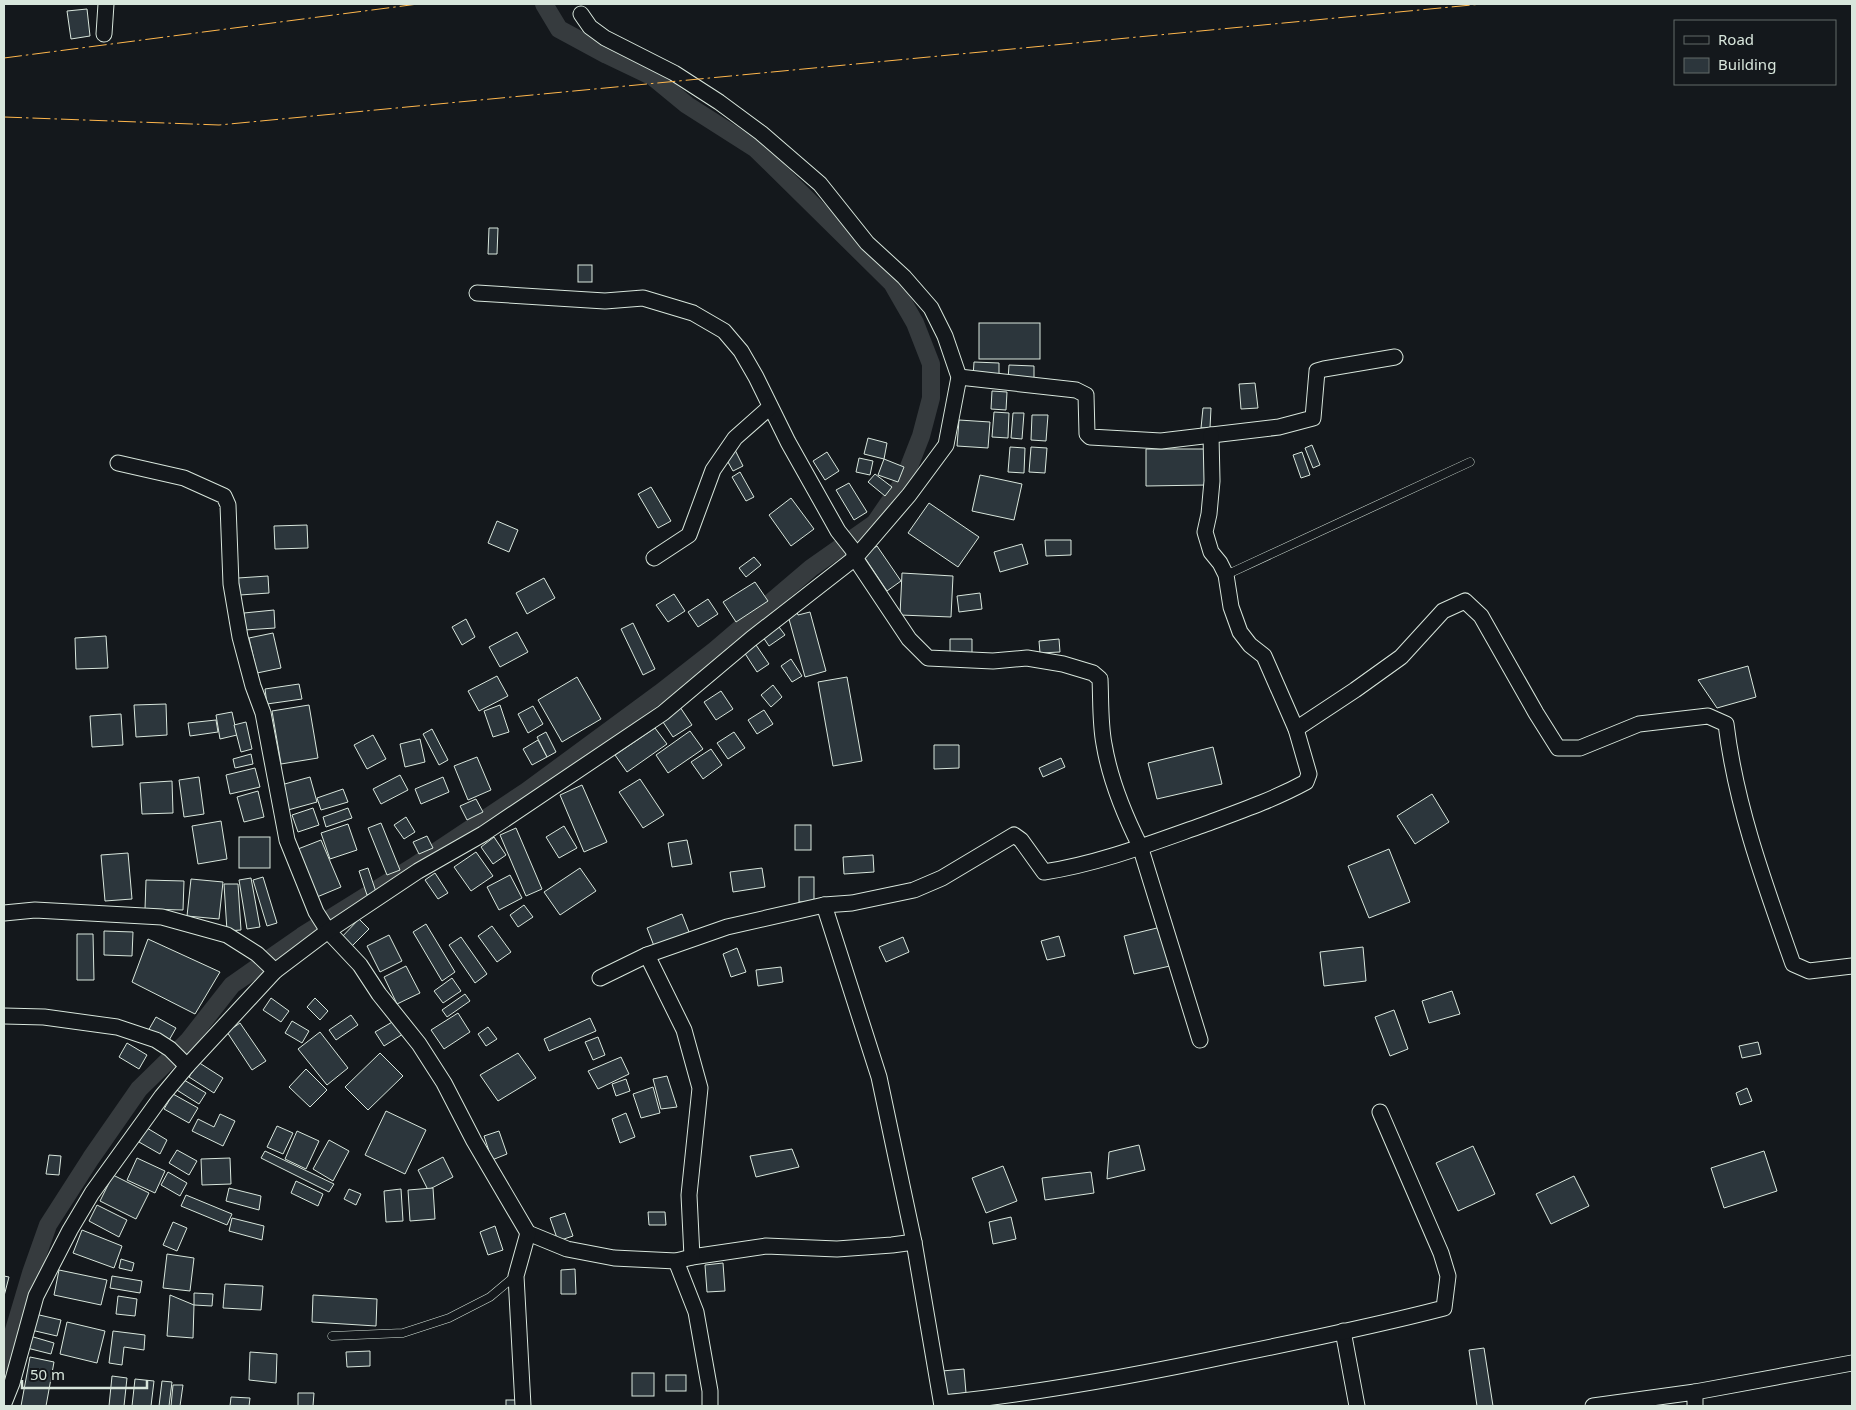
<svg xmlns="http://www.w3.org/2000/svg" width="1856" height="1410" viewBox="0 0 1856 1410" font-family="'Noto Sans',sans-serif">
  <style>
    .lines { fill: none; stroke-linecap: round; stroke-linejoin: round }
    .canal { stroke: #363b3e; stroke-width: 18 }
    .building { fill: #2c363c; stroke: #d8e6dc }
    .service-casing { stroke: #d8e6dc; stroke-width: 9 }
    .minor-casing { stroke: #d8e6dc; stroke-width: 17 }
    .service { stroke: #14181c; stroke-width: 8 }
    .minor { stroke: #14181c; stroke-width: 15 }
    .power { stroke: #ffb74d; stroke-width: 1; stroke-dasharray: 18 4 2.5 4; stroke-linecap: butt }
  </style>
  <rect width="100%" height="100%" fill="#14181c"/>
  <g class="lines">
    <path class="canal" d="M4,1364l27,-91 17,-48 43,-67 48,-69 49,-48 44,-56 70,-49 111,-69 114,-76 133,-98 55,-43 96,-82 64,-45 28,-41 18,-46 10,-38v-34l-16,-41 -23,-40 -136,-134 -69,-44 -34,-28 -46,-22 -48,-26 -15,-25"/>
  </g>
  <g class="building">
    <path d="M87,9l3,27 -19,3 -4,-28z"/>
    <path d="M489,228h9l-1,26h-9z"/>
    <rect x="578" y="265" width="14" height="17"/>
    <rect x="979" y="323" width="61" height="36"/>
    <path d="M974,362l25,1v15l-26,-1z"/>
    <path d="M1009,365l25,1v15l-26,-1z"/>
    <path d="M1255,383l3,25 -17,1 -2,-25z"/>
    <path d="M992,391l15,1 -1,18 -15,-1z"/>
    <path d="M1203,408h8l-1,20h-9z"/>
    <path d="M994,412l15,1 -1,25 -16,-1z"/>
    <path d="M1013,413h11l-2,26 -11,-1z"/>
    <path d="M1032,415h16l-2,26 -15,-1z"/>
    <path d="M959,420l31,2 -2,26 -31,-2z"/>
    <path d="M868,438l19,5 -3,16 -20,-5z"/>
    <path d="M1312,445l8,20 -7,3 -8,-20z"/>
    <path d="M1010,447l15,1 -1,25 -16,-1z"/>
    <path d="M1031,447l16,1 -2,25 -16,-1z"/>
    <path d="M1146,449h61v36l-61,1z"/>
    <path d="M735,450l8,16 -10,5 -9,-16z"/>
    <path d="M827,452l12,19 -14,9 -12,-19z"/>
    <path d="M1302,452l8,23 -9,3 -8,-23z"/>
    <path d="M859,458l14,3 -3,14 -14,-3z"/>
    <path d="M884,459l20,8 -6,15 -20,-7z"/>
    <path d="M740,472l14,25 -8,4 -14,-24z"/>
    <path d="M875,474l17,13 -7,9 -17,-14z"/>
    <path d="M980,475l42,9 -8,36 -42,-9z"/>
    <path d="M849,483l18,29 -13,8 -18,-30z"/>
    <path d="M651,487l20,34 -13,7 -20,-34z"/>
    <path d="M791,498l23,31 -23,17 -22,-31z"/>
    <path d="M929,503l50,34 -21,30 -50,-34z"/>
    <path d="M497,521l21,9 -9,22 -21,-9z"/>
    <path d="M307,525l1,23 -33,1 -1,-23z"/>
    <path d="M1045,540h26v15l-25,1z"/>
    <path d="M1022,544l6,20 -28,8 -6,-20z"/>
    <path d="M877,546l24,35 -14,10 -24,-36z"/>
    <path d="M754,557l7,8 -15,12 -7,-9z"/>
    <path d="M902,573l51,3 -2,41 -51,-2z"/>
    <path d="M268,576l1,17 -29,2 -2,-17z"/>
    <path d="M544,578l11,20 -28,16 -11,-21z"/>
    <path d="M755,582l13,19 -32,21 -13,-20z"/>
    <path d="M980,593l2,16 -23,3 -2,-16z"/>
    <path d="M674,594l11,17 -17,11 -12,-17z"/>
    <path d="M708,599l10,15 -20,13 -10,-15z"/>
    <path d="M796,609l2,6 12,-3 16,59 -21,6 -18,-65z"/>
    <path d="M274,610l1,18 -30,2 -1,-17z"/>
    <path d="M466,619l9,18 -13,8 -10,-18z"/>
    <path d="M633,623l22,46 -12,6 -22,-46z"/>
    <path d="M779,627l6,8 -16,11 -6,-9z"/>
    <path d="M517,632l11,20 -28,15 -11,-20z"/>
    <path d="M273,633l8,35 -24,5 -8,-35z"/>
    <path d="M106,636l2,32 -32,1 -1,-31z"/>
    <path d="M950,639h22v17l-22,1z"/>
    <path d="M1059,639l1,13 -20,1 -1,-12z"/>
    <path d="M756,645l13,19 -12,8 -13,-20z"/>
    <path d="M791,659l11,17 -10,6 -11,-16z"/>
    <path d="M1748,666l8,31 -39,11 -19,-28z"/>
    <path d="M497,676l11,20 -29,15 -11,-20z"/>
    <path d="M577,677l24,42 -39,23 -24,-42z"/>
    <path d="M847,677l15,84 -29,5 -15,-84z"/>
    <path d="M299,684l3,15 -35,5 -2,-15z"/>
    <path d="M773,685l9,12 -11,10 -10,-12z"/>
    <path d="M721,691l12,18 -17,11 -12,-18z"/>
    <path d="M166,704l1,31 -31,2 -2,-32z"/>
    <path d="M309,705l9,53 -37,6 -9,-53z"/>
    <path d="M500,705l9,27 -16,5 -9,-26z"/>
    <path d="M533,706l10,18 -15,9 -10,-19z"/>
    <path d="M680,707l12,18 -19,12 -12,-18z"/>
    <path d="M764,710l9,14 -16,10 -9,-14z"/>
    <path d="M232,712l5,23 -17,4 -4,-24z"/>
    <path d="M121,714l2,31 -31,2 -2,-31z"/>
    <path d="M216,720l2,12 -28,4 -2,-13z"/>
    <path d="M246,722l6,27 -11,3 -7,-27z"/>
    <path d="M655,728l12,16 -40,28 -12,-17z"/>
    <path d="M432,729l16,31 -9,5 -16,-31z"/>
    <path d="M690,731l13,18 -35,24 -12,-18z"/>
    <path d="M546,732l10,20 -9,5 -10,-20z"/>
    <path d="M734,732l11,16 -17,11 -11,-16z"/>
    <path d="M373,735l13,24 -19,10 -13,-24z"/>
    <path d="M420,739l5,23 -20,5 -5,-23z"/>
    <path d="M538,740l9,17 -15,8 -9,-16z"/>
    <path d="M934,745h25v23l-25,1z"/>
    <path d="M1213,747l9,37 -65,15 -9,-36z"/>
    <path d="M711,749l11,16 -19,14 -12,-17z"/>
    <path d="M251,754l2,10 -18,4 -2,-9z"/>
    <path d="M477,757l14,33 -23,10 -14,-34z"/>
    <path d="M1061,758l4,9 -22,10 -4,-9z"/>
    <path d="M255,768l5,19 -30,7 -4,-19z"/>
    <path d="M400,775l8,15 -27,14 -8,-15z"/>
    <path d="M199,777l5,37 -20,3 -5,-37z"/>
    <path d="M310,777l7,25 -29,8 -7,-25z"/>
    <path d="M443,777l6,15 -28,12 -6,-15z"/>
    <path d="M640,779l24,36 -21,13 -24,-36z"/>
    <path d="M172,781l1,32 -31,1 -2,-31z"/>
    <path d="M582,785l25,57 -23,10 -24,-57z"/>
    <path d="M343,789l5,13 -27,8 -4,-12z"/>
    <path d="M258,791l6,26 -20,5 -7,-25z"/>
    <path d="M1432,794l17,28 -34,22 -18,-28z"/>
    <path d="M476,799l7,13 -16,8 -7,-14z"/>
    <path d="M313,808l6,17 -21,7 -6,-17z"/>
    <path d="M348,808l4,10 -26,9 -3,-10z"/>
    <path d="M406,817l9,15 -11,7 -10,-14z"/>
    <path d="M221,821l6,38 -29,5 -6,-38z"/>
    <path d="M381,823l19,47 -13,5 -19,-47z"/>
    <path d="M348,824l9,26 -27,9 -9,-26z"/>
    <rect x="795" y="825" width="16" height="25"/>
    <path d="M564,826l13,22 -18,10 -13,-21z"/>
    <path d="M516,828l26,61 -16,7 -26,-61z"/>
    <path d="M427,836l6,12 -14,6 -6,-12z"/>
    <rect x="239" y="837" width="31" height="31"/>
    <path d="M494,837l12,18 -13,9 -12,-17z"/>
    <path d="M321,840l20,47 -24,10 -19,-48z"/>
    <path d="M687,840l5,24 -20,3 -4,-24z"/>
    <path d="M1389,849l21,53 -41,16 -21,-52z"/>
    <path d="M476,852l17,24 -22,15 -17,-24z"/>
    <path d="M128,853l4,46 -27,2 -4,-46z"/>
    <path d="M873,855l1,17 -30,2 -1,-17z"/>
    <path d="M368,868l8,24 -9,3 -8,-24z"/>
    <path d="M580,868l16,23 -36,24 -16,-23z"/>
    <path d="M762,868l3,19 -32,5 -3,-20z"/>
    <path d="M435,873l13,20 -10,6 -13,-19z"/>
    <path d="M510,875l12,23 -23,12 -12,-23z"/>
    <path d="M263,877l14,46 -10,3 -14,-46z"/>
    <rect x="799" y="877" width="15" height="25"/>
    <path d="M251,878l9,49 -13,2 -8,-49z"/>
    <path d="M191,879l32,3 -4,37 -32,-3z"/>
    <path d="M146,880l38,1 -1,29 -38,-1z"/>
    <path d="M224,884h14l3,46 -14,1z"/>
    <path d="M524,905l9,12 -15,10 -8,-12z"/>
    <path d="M682,914l7,18 -35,14 -7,-18z"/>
    <path d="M359,919l10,10 -20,20 -10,-9z"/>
    <path d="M426,924l29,48 -13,9 -29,-49z"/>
    <path d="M492,926l19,26 -14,10 -19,-26z"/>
    <path d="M1161,927l9,39 -36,8 -10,-38z"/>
    <path d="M104,931l29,1 -1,24 -28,-1z"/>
    <path d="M77,934h16l1,46h-17z"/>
    <path d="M389,935l13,26 -22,11 -13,-26z"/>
    <path d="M1059,936l6,20 -18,4 -6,-19z"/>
    <path d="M461,937l26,37 -12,9 -26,-38z"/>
    <path d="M903,937l6,15 -23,10 -7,-15z"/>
    <path d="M148,939l72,33 -25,42 -63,-32z"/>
    <path d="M1363,947l3,34 -42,5 -4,-34z"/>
    <path d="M737,948l9,24 -15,5 -8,-23z"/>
    <path d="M406,966l14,27 -23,11 -13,-27z"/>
    <path d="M781,967l2,15 -25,4 -2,-16z"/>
    <path d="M452,978l9,13 -18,12 -9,-12z"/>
    <path d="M1452,991l8,23 -31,9 -7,-22z"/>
    <path d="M465,994l5,7 -23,16 -5,-7z"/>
    <path d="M271,998l18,13 -8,11 -18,-12z"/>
    <path d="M315,998l13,13 -8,9 -13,-13z"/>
    <path d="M1394,1010l14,39 -18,7 -15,-39z"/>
    <path d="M458,1013l12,19 -26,17 -13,-19z"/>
    <path d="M351,1015l7,10 -22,15 -7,-10z"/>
    <path d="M156,1017l20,11 -8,14 -20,-11z"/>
    <path d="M590,1018l6,13 -47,20 -5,-12z"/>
    <path d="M292,1021l17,10 -7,12 -17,-10z"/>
    <path d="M394,1021l9,13 -19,12 -9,-14z"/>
    <path d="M240,1023l26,38 -14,9 -25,-38z"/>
    <path d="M488,1027l9,12 -11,7 -8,-12z"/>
    <path d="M320,1032l28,36 -21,17 -29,-36z"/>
    <path d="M598,1037l7,18 -12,5 -8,-18z"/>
    <path d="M1758,1042l3,12 -19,4 -3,-12z"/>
    <path d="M127,1043l20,12 -8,14 -20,-12z"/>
    <path d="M380,1053l23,23 -35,34 -23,-23z"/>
    <path d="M518,1053l18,25 -38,23 -18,-26z"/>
    <path d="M621,1057l8,17 -31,15 -10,-18z"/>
    <path d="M198,1062l25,16 -9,15 -25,-16z"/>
    <path d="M306,1069l21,21 -17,17 -21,-20z"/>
    <path d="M667,1076l10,31 -16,2 -8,-30z"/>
    <path d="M179,1077l27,16 -7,11 -27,-17z"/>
    <path d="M626,1079l4,12 -14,5 -4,-12z"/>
    <path d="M653,1087l7,26 -19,5 -8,-24z"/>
    <path d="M1747,1088l5,13 -12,4 -4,-12z"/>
    <path d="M173,1094l25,14 -9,15 -25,-14z"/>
    <path d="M386,1111l40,19 -21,44 -40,-19z"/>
    <path d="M626,1113l9,24 -15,6 -8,-24z"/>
    <path d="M220,1114l15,7 -12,25 -31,-15 6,-12 16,8z"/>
    <path d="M277,1126l16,7 -10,21 -16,-7z"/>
    <path d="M147,1128l20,12 -7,14 -21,-12z"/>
    <path d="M297,1131l22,10 -13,28 -21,-10z"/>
    <path d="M499,1131l8,23 -15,6 -8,-24z"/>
    <path d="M329,1140l20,11 -16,30 -20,-12z"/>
    <path d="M1139,1145l6,25 -38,9 2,-27z"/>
    <path d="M1473,1146l22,48 -37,17 -22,-48z"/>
    <path d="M792,1149l7,18 -43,10 -6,-21z"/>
    <path d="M177,1150l20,11 -8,14 -20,-12z"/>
    <path d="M265,1151l69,33 -5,8 -68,-34z"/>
    <path d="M1764,1151l13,40 -53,17 -13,-40z"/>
    <path d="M49,1155l12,1 -2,19 -13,-1z"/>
    <path d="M443,1157l10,20 -25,13 -10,-20z"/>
    <path d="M137,1158l28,13 -10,22 -28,-13z"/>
    <path d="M230,1158l1,26 -29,1 -1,-26z"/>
    <path d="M1003,1166l14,35 -31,12 -14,-35z"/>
    <path d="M168,1172l19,11 -7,13 -19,-11z"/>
    <path d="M1091,1172l3,21 -49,7 -3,-22z"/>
    <path d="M113,1175l36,18 -13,26 -36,-18z"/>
    <path d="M1574,1176l15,30 -38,18 -15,-30z"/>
    <path d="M296,1181l27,13 -5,12 -27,-13z"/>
    <path d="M229,1188l32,8 -2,14 -33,-9z"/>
    <path d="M433,1188l2,31 -25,2 -2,-31z"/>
    <path d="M349,1189l12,5 -5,11 -12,-6z"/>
    <path d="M401,1189l2,32 -17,1 -2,-31z"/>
    <path d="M186,1195l46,19 -5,11 -46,-19z"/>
    <path d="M97,1205l30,15 -8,17 -30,-16z"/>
    <path d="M648,1212h17l1,13h-17z"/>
    <path d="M565,1213l8,23 -15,5 -8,-23z"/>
    <path d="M1011,1217l5,22 -23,5 -4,-22z"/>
    <path d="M232,1218l32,8 -2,14 -33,-9z"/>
    <path d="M173,1222l14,6 -10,23 -14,-6z"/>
    <path d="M495,1226l8,24 -15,5 -8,-23z"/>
    <path d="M82,1230l40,16 -8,22 -41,-15z"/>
    <path d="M167,1254l27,4 -4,33 -27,-3z"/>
    <path d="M121,1259l13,4 -2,8 -13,-3z"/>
    <path d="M723,1263l2,28 -18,1 -2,-27z"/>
    <path d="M575,1269l1,25h-15v-24z"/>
    <path d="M59,1270l48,10 -6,25 -47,-10z"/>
    <path d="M4,1276l5,1 -5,19z"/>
    <path d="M112,1276l30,5 -2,12 -30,-5z"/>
    <path d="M225,1284l38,2 -2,24 -38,-2z"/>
    <path d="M194,1293l19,1 -1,12 -18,-1z"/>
    <path d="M170,1295l24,10 -1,33 -26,-2z"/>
    <path d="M313,1295l64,4 -1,27 -64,-4z"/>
    <path d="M118,1296l19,3 -2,17 -19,-2z"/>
    <path d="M35,1314l26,6 -4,16 -26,-6z"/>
    <path d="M67,1322l38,9 -8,32 -37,-9z"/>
    <path d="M113,1331l32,4 -1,15 -20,-3 -2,18 -13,-2z"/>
    <path d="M30,1336l24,7 -3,11 -24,-6z"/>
    <path d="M1484,1348l9,58h-16l-8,-56z"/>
    <path d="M370,1351v15l-23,1 -1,-15z"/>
    <path d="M250,1352l27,2 -1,29 -27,-3z"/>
    <path d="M30,1357l24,5 -8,44h-25z"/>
    <path d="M964,1369l2,24 -21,2 -3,-24z"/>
    <rect x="632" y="1373" width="22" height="23"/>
    <rect x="666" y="1375" width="20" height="16"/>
    <path d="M112,1376l15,2 -3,28h-15z"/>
    <path d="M135,1379l19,2 -3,25h-19z"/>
    <path d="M162,1381l10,1 -3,24h-10z"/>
    <path d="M173,1385h10l-3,21h-9z"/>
    <path d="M298,1393h16l-1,13h-15z"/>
    <path d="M231,1397l19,1 -1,8h-19z"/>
    <rect x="506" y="1400" width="14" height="6"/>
  </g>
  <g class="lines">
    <g class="service-casing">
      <g id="service">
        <path d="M1226,575l244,-113"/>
        <path d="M332,1336l71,-3 46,-15 41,-21 25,-21"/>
      </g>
    </g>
    <g class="minor-casing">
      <g id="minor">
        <path d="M104,34l2,-30"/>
        <path d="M477,293l128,8 38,-3 50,15 31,18 17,20 15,26 32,65 50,89 15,19 2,8 54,81 19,19 65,3 34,-3 36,6 30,9 7,6c1,21 0,44 4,65 6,36 20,70 36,102l60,194"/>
        <path d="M959,377l117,13 10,5 1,39 3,3 71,4 118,-14 34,-9 4,-47 7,-2 71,-12"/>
        <path d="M118,463l66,15 40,18 4,9 3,79 9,53 13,49 10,27 24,127 29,72 12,19 32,34 19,29 40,50 25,39 30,58 54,92 39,16 47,9 62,3 16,-4 74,-11 71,3 55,-4 22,-3"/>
        <path d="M654,558l35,-23 24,-65 22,-32 35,-31"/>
        <path d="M1296,729l59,-39 46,-33 42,-46 22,-10 16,15 55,97 22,35h22l59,-24 69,-8 18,8c10,83 39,161 67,240l16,7 43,-5"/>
        <path d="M824,905l55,172 35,165 28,164"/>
        <path d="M4,913l31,-3 127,7 65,18 30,19 18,17"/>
        <path d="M647,955l37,75 16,58 -11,107 3,62"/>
        <path d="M600,978l47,-23 80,-28 97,-22 28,-2 62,-13 28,-12 72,-43 7,5 23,32c54,-8 108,-29 159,-47 35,-13 70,-25 103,-43l3,-8 -13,-45 -32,-73 -14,-11 -10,-13 -9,-25 -5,-32 -6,-12 -9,-11 -6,-20 4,-18 3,-33 -1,-46"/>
        <path d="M4,1016l40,1 73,10 39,13 14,9 17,17"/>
        <path d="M676,1261l20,51 14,79v15"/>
        <path d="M1343,1331l14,75"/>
        <path d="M1695,1392l157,-29"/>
        <path d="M4,1403l8,-20 24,-87 34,-66 22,-37 70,-97 25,-30 88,-95 53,-40 90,-60 65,-37 180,-121 88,-74 104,-81 54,-63 37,-50 13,-68 -14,-41 -14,-28 -27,-31 -37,-34 -47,-59 -59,-51 -42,-31 -45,-29 -69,-35 -15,-11 -9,-13"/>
        <path d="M942,1403c99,-10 197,-28 295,-49 69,-14 138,-28 207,-46l4,-32 -7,-23 -61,-141"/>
        <path d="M523,1406l-7,-130 12,-43"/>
        <path d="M1593,1406l102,-14v14"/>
      </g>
    </g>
    <use href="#service" class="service"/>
    <use href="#minor" class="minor"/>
    <g class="power">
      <path d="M4,58l414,-54"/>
      <path d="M4,117l215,8 1263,-121"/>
    </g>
  </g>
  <rect width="1856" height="1410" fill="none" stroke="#d8e6dc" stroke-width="10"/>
  <rect x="1674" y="20" width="162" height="65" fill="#14181c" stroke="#626a69"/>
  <rect x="1684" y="36" width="25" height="8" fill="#14181c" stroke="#626a69"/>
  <text x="1718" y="45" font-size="15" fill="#d8e6dc">Road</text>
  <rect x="1684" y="58" width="25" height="15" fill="#2c363c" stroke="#626a69"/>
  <text x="1718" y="70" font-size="15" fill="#d8e6dc">Building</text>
  <path d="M22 1380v8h125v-8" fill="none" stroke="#d8e6dc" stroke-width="2.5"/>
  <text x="30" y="1380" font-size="15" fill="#d8e6dc" stroke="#14181c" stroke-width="4" paint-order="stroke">50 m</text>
</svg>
